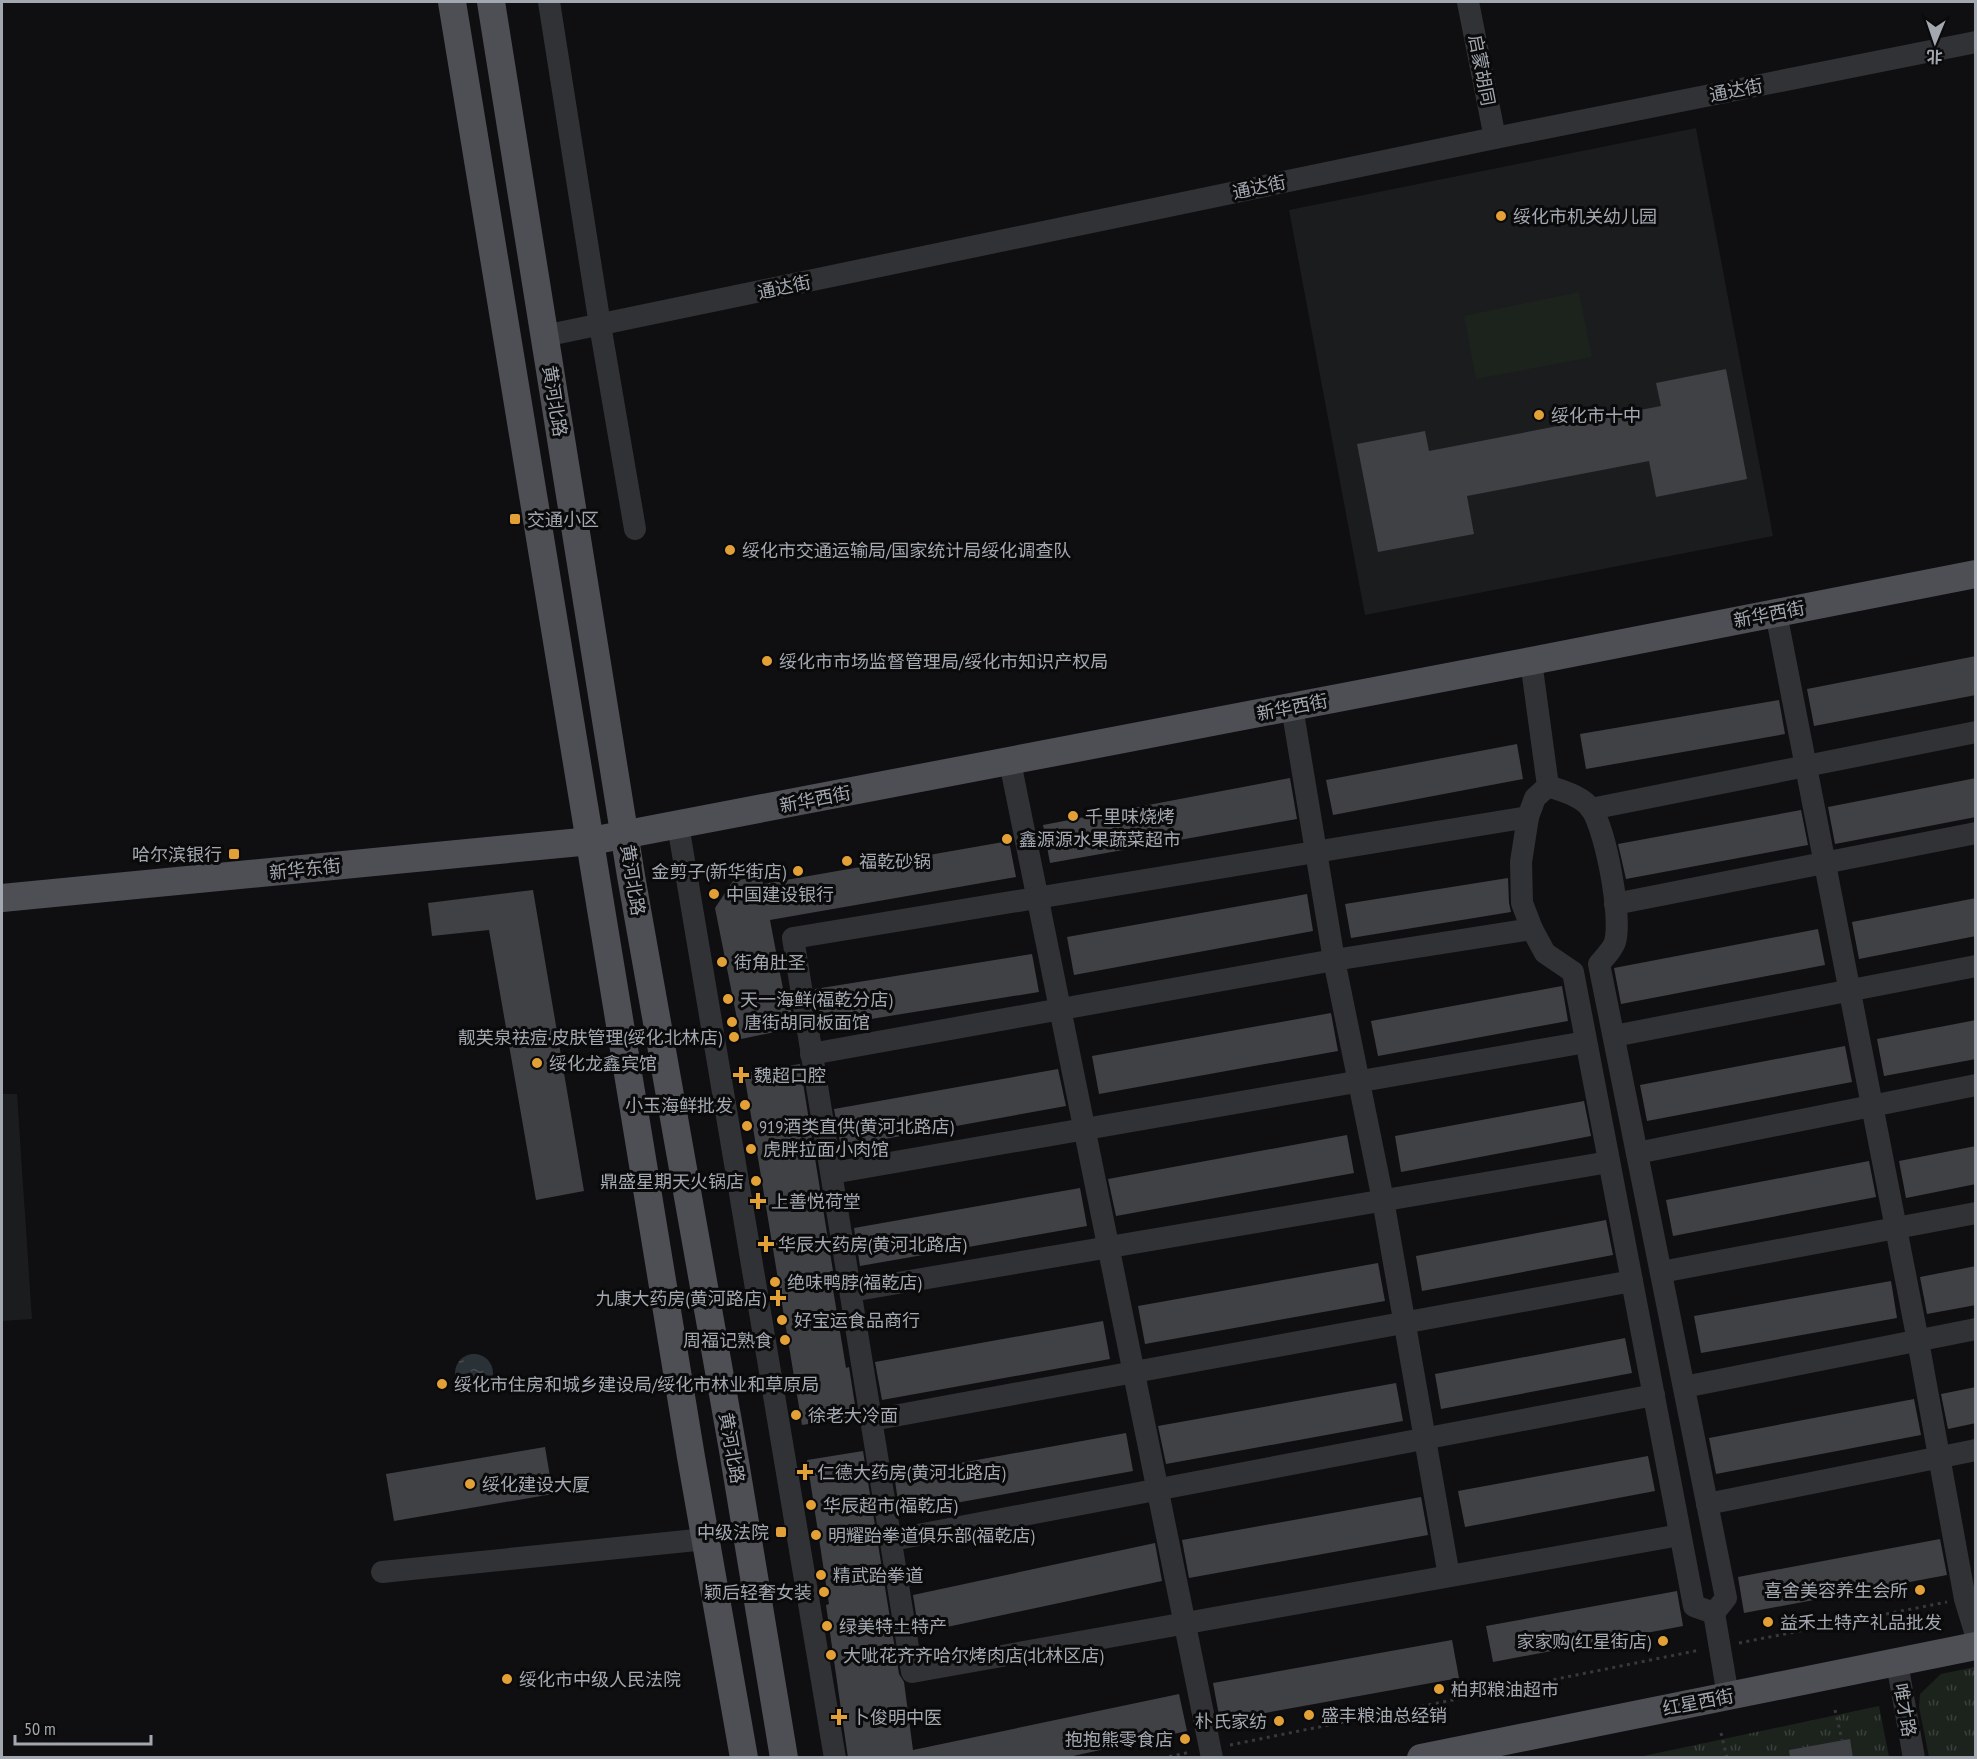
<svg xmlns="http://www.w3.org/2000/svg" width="1977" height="1759" viewBox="0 0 1977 1759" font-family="'PT Sans Narrow','Noto Sans SC',sans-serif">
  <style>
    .built { fill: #1b1c1d }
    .park { fill: url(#park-tufts) }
    .garden { fill: #1c231d }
    .water { fill: url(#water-ripples) }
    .building { fill: #404145 }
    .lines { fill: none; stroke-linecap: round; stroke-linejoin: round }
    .path { stroke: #37393c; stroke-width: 3; stroke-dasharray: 3 4.5; stroke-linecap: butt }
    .minor { stroke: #313235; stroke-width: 22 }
    .major { stroke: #4d4f54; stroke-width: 28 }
    .poi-dot { fill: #e2a036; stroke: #0a0a0b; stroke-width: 2 }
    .labels { text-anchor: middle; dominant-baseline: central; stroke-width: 6; stroke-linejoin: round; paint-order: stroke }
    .street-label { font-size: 18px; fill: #a2a7b0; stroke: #0a0a0b }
    .poi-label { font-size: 18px; fill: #a2a7b0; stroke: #0a0a0b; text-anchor: start }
  </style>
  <defs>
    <pattern id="park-tufts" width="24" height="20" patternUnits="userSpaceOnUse" patternTransform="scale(1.5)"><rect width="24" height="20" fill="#1c231d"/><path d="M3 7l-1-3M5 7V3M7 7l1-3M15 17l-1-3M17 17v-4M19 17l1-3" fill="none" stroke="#3a403b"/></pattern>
    <pattern id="water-ripples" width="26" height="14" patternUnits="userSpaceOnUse" patternTransform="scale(1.5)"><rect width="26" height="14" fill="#2a3238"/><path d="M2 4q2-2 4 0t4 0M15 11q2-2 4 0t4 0" fill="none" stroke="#464d52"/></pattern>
  </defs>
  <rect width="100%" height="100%" fill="#0f0f11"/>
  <g class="built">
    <path d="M1696,128l77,408 -408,79 -76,-405z"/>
    <path d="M2,1094h15l15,225 -30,2z"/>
  </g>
  <g class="park">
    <path d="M1975,1667v90h-46l-10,-50 1,-13 21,-20z"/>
    <path d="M1879,1706l10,51 -255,1z"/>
  </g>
  <path class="garden" d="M1579,292l13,65 -116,22 -12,-63z"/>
  <circle class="water" cx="474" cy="1373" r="19"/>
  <g class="building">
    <path d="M1726,369l21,110 -91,18 -7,-36 -182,35 7,38 -96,18 -21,-108 68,-13 4,20 232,-45 -5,-23z"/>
    <path d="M1976,656v39l-162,31 -7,-37z"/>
    <path d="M1779,700l6,34 -199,35 -6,-35z"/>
    <path d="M1517,744l6,35 -190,36 -7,-35z"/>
    <path d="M1290,778l7,41 -247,44 -7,-38z"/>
    <path d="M1976,778v39l-141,27 -7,-37z"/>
    <path d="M1801,810l7,35 -182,34 -8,-35z"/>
    <path d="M1009,841l7,36 -246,43 14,74h4l6,34 -53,11 -26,-131 18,-27 28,-5 2,8z"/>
    <path d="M1508,878l1,25 2,9 -160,26 -6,-34z"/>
    <path d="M533,890l51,301 -48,9 -47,-270 -57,6 -4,-33z"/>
    <path d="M1307,894l6,37 -239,44 -7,-38z"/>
    <path d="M1976,898v38l-117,23 -7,-37z"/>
    <path d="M1818,929l7,36 -204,39 -7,-36z"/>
    <path d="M1032,954l7,38 -218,35 -6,-38z"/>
    <path d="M1562,986l6,35 -190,35 -7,-35z"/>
    <path d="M1331,1013l7,38 -239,43 -7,-38z"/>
    <path d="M1976,1020v39l-92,17 -7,-37z"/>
    <path d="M1845,1046l7,36 -205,39 -7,-36z"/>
    <path d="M800,1064l33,207h-3l16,97 3,-1 6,38h-3l1,12 -51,8 -58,-352z"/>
    <path d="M1058,1069l8,37 -225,41 -7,-38z"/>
    <path d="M1584,1101l7,35 -190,36 -6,-36z"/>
    <path d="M1347,1135l7,38 -238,43 -8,-37z"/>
    <path d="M1976,1146v38l-70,14 -7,-37z"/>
    <path d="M1869,1161l7,36 -203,39 -7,-36z"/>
    <path d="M1080,1188l7,38 -227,40 -6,-38z"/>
    <path d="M1606,1220l7,35 -191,36 -6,-35z"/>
    <path d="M1378,1263l7,38 -240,43 -7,-38z"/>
    <path d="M1976,1266v39l-49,9 -7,-37z"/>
    <path d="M1891,1281l6,37 -196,35 -7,-37z"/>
    <path d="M1103,1321l7,38 -228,41 -7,-38z"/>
    <path d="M1625,1338l7,35 -191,36 -6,-35z"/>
    <path d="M1396,1383l7,38 -237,43 -8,-38z"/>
    <path d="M1976,1387v36l-28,6 -7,-35z"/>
    <path d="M1914,1399l7,36 -205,39 -7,-36z"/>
    <path d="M1126,1433l7,38 -233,42 -6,-38z"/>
    <path d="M545,1447l8,47 -159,27 -8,-47z"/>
    <path d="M863,1451l36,223 5,8 9,68 266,-56 8,37 -123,27h-216l-22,-153 3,-1 -22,-144z"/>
    <path d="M1648,1456l7,35 -190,36 -7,-36z"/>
    <path d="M1421,1497l7,38 -239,43 -7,-38z"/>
    <path d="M1940,1539l7,36 -203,38 -6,-36z"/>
    <path d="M1155,1543l7,38 -243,52 -6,-38z"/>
    <path d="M1677,1591l6,35 -190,36 -7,-36z"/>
    <path d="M1452,1640l7,38 -239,43 -7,-38z"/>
    <path d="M1850,1739l3,19h-63l-1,-8z"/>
  </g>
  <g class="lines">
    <g class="path">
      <path d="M1739,1643l208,-41"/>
      <path d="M1835,1710l7,30"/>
      <path d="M1721,1733l6,25"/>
      <path d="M1230,1745l470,-95"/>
      <path d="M1162,1758l29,-6"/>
    </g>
    <g class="minor">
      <path d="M549,2l51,323 35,204"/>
      <path d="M1468,2l27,136"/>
      <path d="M544,336l951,-198 481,-96"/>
      <path d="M1776,613l142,728 47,258 11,36"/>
      <path d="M1531,661l17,125 -13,12 -7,19 -7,45 1,41 10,26 13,24 28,19 121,634 20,7"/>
      <path d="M1292,707l42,253 49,240 66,376"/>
      <path d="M1010,762l202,996"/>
      <path d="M1548,786c14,5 35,10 44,24 14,22 30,107 23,132 -2,7 -11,16 -16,22l127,634 -12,15 14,83"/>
      <path d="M1591,809l385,-77"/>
      <path d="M1528,817l-735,121 119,734 768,-137"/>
      <path d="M678,825l157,933"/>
      <path d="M1615,904l361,-71"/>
      <path d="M1614,1036l362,-70"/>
      <path d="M811,1054l523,-94 198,-31"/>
      <path d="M1637,1153l339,-68"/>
      <path d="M832,1173l754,-131"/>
      <path d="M1661,1272l315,-59"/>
      <path d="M851,1291l758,-129"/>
      <path d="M1684,1387l292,-58"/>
      <path d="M872,1420l760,-139"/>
      <path d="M1707,1504l269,-54"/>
      <path d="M892,1540l762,-145"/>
      <path d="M382,1572l324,-33"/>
      <path d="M1897,1663l17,95"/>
    </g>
    <g class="major">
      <path d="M452,2l239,1455 53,301"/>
      <path d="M491,2l140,874 102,574 51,308"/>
      <path d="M2,898l589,-57 940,-180 445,-87"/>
      <path d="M1421,1758l555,-112"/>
    </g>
  </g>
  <g class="poi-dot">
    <circle cx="1501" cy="216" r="6"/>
    <circle cx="1539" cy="415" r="6"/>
    <rect x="509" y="513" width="12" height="12" rx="3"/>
    <circle cx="730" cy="550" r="6"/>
    <circle cx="767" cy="661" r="6"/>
    <circle cx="1073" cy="816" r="6"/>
    <circle cx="1007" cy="839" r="6"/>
    <rect x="228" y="848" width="12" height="12" rx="3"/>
    <circle cx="847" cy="861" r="6"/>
    <circle cx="798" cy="871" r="6"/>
    <circle cx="714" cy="894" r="6"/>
    <circle cx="722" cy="962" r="6"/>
    <circle cx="728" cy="999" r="6"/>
    <circle cx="732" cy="1022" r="6"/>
    <circle cx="734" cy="1037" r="6"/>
    <circle cx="537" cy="1063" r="6"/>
    <path d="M738 1066h6v6h6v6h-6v6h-6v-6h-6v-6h6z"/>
    <circle cx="745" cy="1105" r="6"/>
    <circle cx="747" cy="1126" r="6"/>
    <circle cx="751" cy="1149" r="6"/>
    <circle cx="756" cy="1181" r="6"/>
    <path d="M755 1192h6v6h6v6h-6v6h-6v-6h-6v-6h6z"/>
    <path d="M763 1235h6v6h6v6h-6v6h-6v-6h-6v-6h6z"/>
    <circle cx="775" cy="1282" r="6"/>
    <path d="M775 1289h6v6h6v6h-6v6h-6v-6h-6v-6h6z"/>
    <circle cx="782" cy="1320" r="6"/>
    <circle cx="785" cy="1340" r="6"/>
    <circle cx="442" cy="1384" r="6"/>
    <circle cx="796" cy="1415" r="6"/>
    <path d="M802 1463h6v6h6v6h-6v6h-6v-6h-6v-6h6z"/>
    <circle cx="470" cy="1484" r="6"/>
    <circle cx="811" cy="1505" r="6"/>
    <rect x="775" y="1526" width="12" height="12" rx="3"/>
    <circle cx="816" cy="1535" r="6"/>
    <circle cx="821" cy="1575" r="6"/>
    <circle cx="1920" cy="1590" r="6"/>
    <circle cx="824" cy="1592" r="6"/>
    <circle cx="1768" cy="1622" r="6"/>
    <circle cx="827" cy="1626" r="6"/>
    <circle cx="1663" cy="1641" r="6"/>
    <circle cx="831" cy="1655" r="6"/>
    <circle cx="507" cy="1679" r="6"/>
    <circle cx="1439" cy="1689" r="6"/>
    <circle cx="1309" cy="1715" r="6"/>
    <path d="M836 1708h6v6h6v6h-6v6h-6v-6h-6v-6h6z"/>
    <circle cx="1279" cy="1721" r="6"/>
    <circle cx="1185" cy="1739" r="6"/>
  </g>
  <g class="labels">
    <g class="street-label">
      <text transform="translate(1482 70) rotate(79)">启蒙胡同</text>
      <text transform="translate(1736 90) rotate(-11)">通达街</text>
      <text transform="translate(1259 187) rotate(-12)">通达街</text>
      <text transform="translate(784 287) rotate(-12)">通达街</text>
      <text transform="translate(555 401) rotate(81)">黄河北路</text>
      <text transform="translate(1769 614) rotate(-11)">新华西街</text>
      <text transform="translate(1292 707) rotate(-11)">新华西街</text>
      <text transform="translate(815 799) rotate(-11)">新华西街</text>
      <text transform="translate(305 869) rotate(-6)">新华东街</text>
      <text transform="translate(633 880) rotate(81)">黄河北路</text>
      <text transform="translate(732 1448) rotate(80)">黄河北路</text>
      <text transform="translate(1698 1702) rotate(-11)">红星西街</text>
      <text transform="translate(1905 1710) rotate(80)">唯才路</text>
    </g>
    <g class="poi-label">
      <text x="1513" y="216">绥化市机关幼儿园</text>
      <text x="1551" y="415">绥化市十中</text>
      <text x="527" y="519">交通小区</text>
      <text x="742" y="550">绥化市交通运输局/国家统计局绥化调查队</text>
      <text x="779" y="661">绥化市市场监督管理局/绥化市知识产权局</text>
      <text x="1085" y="816">千里味烧烤</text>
      <text x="1019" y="839">鑫源源水果蔬菜超市</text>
      <text x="222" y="854" text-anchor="end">哈尔滨银行</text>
      <text x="859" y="861">福乾砂锅</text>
      <text x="786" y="871" text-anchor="end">金剪子(新华街店)</text>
      <text x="726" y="894">中国建设银行</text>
      <text x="734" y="962">街角肚圣</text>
      <text x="740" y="999">天一海鲜(福乾分店)</text>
      <text x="744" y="1022">唐街胡同板面馆</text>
      <text x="722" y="1037" text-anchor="end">靓芙泉祛痘·皮肤管理(绥化北林店)</text>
      <text x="549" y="1063">绥化龙鑫宾馆</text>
      <text x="754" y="1075">魏超口腔</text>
      <text x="733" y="1105" text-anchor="end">小玉海鲜批发</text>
      <text x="759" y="1126">919酒类直供(黄河北路店)</text>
      <text x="763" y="1149">虎胖拉面小肉馆</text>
      <text x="744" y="1181" text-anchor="end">鼎盛星期天火锅店</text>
      <text x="771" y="1201">上善悦荷堂</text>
      <text x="778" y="1244">华辰大药房(黄河北路店)</text>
      <text x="787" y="1282">绝味鸭脖(福乾店)</text>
      <text x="766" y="1298" text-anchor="end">九康大药房(黄河路店)</text>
      <text x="794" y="1320">好宝运食品商行</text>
      <text x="773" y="1340" text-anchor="end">周福记熟食</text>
      <text x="454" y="1384">绥化市住房和城乡建设局/绥化市林业和草原局</text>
      <text x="808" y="1415">徐老大冷面</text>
      <text x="817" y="1472">仁德大药房(黄河北路店)</text>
      <text x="482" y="1484">绥化建设大厦</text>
      <text x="823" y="1505">华辰超市(福乾店)</text>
      <text x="769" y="1532" text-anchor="end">中级法院</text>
      <text x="828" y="1535">明耀跆拳道俱乐部(福乾店)</text>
      <text x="833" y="1575">精武跆拳道</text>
      <text x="1908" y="1590" text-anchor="end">喜舍美容养生会所</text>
      <text x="812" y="1592" text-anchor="end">颖后轻奢女装</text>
      <text x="1780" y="1622">益禾土特产礼品批发</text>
      <text x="839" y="1626">绿美特土特产</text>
      <text x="1651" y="1641" text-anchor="end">家家购(红星街店)</text>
      <text x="843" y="1655">大呲花齐齐哈尔烤肉店(北林区店)</text>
      <text x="519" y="1679">绥化市中级人民法院</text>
      <text x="1451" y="1689">柏邦粮油超市</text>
      <text x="1321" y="1715">盛丰粮油总经销</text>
      <text x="852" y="1717">卜俊明中医</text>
      <text x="1267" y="1721" text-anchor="end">朴氏家纺</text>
      <text x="1173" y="1739" text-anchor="end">抱抱熊零食店</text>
    </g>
  </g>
  <rect width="1977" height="1759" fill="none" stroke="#a2a7b0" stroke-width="6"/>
  <g transform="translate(1935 42) rotate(182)" stroke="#0a0a0b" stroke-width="4.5" paint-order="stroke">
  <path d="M0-4.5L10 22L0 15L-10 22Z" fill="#a2a7b0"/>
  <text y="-9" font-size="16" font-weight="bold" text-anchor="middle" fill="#a2a7b0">北</text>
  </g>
  <path d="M15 1735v9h136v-9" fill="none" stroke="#a2a7b0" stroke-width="3"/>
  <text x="24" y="1735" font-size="18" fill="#a2a7b0" stroke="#0a0a0b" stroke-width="4.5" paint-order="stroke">50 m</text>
</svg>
